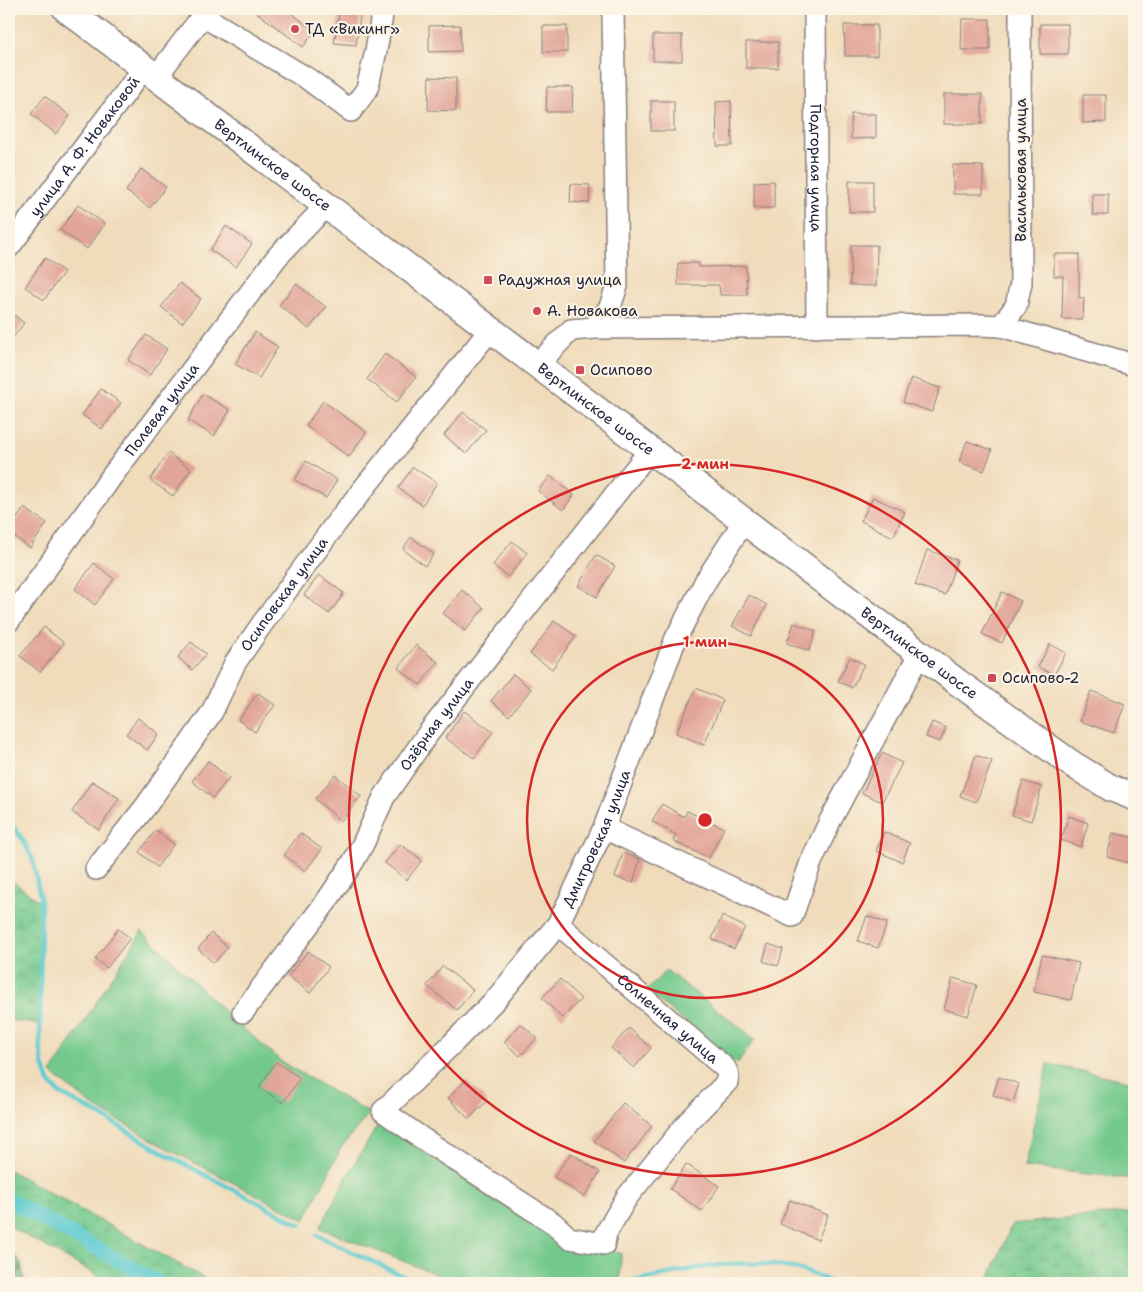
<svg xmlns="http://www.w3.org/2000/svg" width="1143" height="1292" viewBox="0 0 1143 1292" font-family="'Shantell Sans',sans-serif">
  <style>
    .forest { fill: url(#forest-firs); stroke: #40685a }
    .wetland { fill: url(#wetland-marsh); stroke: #4a7664 }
    .green { fill: #73c98d; stroke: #4a7664 }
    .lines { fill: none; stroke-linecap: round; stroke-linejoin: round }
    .stream { stroke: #5ccad0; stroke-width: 4.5 }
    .canal { stroke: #5ccad0; stroke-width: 15 }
    .building { fill: #e1a498 }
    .minor-casing { stroke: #897f7b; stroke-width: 24 }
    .major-casing { stroke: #897f7b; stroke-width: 29 }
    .minor { stroke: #fff; stroke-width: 21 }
    .major { stroke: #fff; stroke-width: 26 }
    .ring { fill: none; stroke: #d62828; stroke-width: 2.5 }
    .poi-dot { fill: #d1495b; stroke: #fcf5e5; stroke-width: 2 }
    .labels { text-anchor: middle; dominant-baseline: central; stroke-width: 4; stroke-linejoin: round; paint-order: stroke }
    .poi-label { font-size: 15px; fill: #22223b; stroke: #fcf5e5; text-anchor: start }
    .street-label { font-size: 15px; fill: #22223b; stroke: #fcf5e5 }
    .centre { fill: #d62828; stroke: #fcf5e5; stroke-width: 2.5 }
    .ring-label { font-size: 15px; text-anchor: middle; font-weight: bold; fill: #d62828; stroke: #fcf5e5; stroke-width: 4; stroke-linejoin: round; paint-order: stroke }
  </style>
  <defs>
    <pattern id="forest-firs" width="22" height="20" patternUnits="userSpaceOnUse" patternTransform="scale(1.25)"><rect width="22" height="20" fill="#5ead78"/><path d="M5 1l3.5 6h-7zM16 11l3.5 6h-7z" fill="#4d8c64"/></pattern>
    <pattern id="wetland-marsh" width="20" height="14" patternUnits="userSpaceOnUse" patternTransform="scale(1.25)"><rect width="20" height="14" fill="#73c98d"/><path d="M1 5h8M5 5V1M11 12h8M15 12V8" fill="none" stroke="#63ac7b"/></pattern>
  </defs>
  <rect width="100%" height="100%" fill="#fcf5e5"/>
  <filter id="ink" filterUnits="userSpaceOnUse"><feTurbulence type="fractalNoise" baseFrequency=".02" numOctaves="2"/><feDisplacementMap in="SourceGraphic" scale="10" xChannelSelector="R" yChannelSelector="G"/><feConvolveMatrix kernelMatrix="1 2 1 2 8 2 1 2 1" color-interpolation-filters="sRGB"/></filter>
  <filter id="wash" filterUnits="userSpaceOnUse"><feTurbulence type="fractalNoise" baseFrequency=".0096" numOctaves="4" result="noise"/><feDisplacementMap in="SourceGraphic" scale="20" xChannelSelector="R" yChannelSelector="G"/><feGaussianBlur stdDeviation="1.12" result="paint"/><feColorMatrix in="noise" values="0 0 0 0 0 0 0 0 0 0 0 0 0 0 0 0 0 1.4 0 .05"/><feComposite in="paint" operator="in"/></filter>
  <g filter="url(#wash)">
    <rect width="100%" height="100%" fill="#f0dcbb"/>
    <path class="forest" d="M9,1247l12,16 4,20h-16z"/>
    <g class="wetland">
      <path d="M9,878l32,25 -1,122 -31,-5z"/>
      <path d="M9,1170l204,113h-102l-102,-57z"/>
      <path d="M1134,1212v71h-147l25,-59z"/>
    </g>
    <g class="green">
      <path d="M142,931l86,84 54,47 87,51 -28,35 -36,72 -135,-70 -80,-46 -39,-31z"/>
      <path d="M666,970l89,69 -18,25 -90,-73z"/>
      <path d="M1048,1064l86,18v97l-110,-12z"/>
      <path d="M379,1123l187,120 55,10 -1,27 -18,3h-144l-138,-55 26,-50z"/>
    </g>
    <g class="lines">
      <g class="stream">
        <path d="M9,821l14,19 10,20 8,43 -1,141 3,21 6,17 10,11 43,23 65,39 134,70"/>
        <path d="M317,1235l88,42 18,6"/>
        <path d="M625,1283c70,-14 141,-36 208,0"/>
      </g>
      <path class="canal" d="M9,1200l150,83"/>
    </g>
    <g id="blocks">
      <g class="building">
        <path d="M252,9h34l29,22 -12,16z"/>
        <path d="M340,9h21l-5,36 -22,-2z"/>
        <path d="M962,19h28v31h-29z"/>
        <rect x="1040" y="24" width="28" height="30"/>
        <path d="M460,25l1,26 -32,1v-26z"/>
        <path d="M844,25h33v31h-32z"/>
        <rect x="543" y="26" width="24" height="26"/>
        <rect x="653" y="35" width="29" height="26"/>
        <rect x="746" y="42" width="32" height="26"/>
        <path d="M429,77l27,1v33l-28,-1z"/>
        <path d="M547,87h26l-1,25h-26z"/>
        <rect x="944" y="94" width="38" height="30"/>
        <path d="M1083,95h23v27l-23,1z"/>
        <path d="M45,96l25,20 -14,18 -25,-20z"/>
        <rect x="651" y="101" width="23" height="30"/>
        <path d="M731,101l1,45h-15l-1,-44z"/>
        <path d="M851,114h25v24l-25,1z"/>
        <path d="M953,165l30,1v28h-30z"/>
        <path d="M141,169l25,18 -16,21 -24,-17z"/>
        <path d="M774,181v27h-20v-26z"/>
        <rect x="849" y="181" width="24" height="31"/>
        <path d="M571,184l19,1 -1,18 -19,-1z"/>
        <path d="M1092,194h16v21h-15z"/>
        <path d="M78,205l27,19 -18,25 -27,-19z"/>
        <path d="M226,226l26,18 -16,23 -26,-17z"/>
        <path d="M851,245h26l-1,41 -26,-1z"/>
        <path d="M1054,254h25v44h5l-1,21h-21l1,-43h-9z"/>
        <path d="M45,258l19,14 -20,28 -19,-13z"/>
        <path d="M678,263h21v4l47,-1 1,29h-27l-1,-10h-41z"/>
        <path d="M180,283l21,16 -19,24 -21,-16z"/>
        <path d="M296,284l30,23 -17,22 -30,-24z"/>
        <path d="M9,311l15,12 -15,20z"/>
        <path d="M255,332l23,15 -19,31 -24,-14z"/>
        <path d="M146,335l21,14 -17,26 -22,-15z"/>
        <path d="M385,354l31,23 -19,25 -30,-23z"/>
        <path d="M911,378l29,10 -8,24 -29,-10z"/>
        <path d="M101,389l20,14 -19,26 -20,-14z"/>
        <path d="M203,394l27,16 -16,26 -26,-16z"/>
        <path d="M323,401l43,31 -17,25 -43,-31z"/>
        <path d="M463,412l23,18 -20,24 -22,-19z"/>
        <path d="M967,441l25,9 -8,21 -25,-9z"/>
        <path d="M168,453l23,16 -18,27 -23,-16z"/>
        <path d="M306,461l31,19 -11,18 -31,-18z"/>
        <path d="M413,467l24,16 -15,22 -24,-17z"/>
        <path d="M550,476l24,19 -11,15 -25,-19z"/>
        <path d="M873,497l32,15 -12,25 -32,-16z"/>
        <path d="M24,508l23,15 -17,25 -21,-15v-3z"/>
        <path d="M411,537l23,17 -9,12 -22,-17z"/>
        <path d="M512,541l15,12 -19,24 -15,-12z"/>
        <path d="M927,550l30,10 -12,35 -30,-10z"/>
        <path d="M596,555l19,11 -18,31 -19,-11z"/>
        <path d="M94,563l20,16 -19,26 -20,-16z"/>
        <path d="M319,575l25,18 -15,21 -25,-19z"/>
        <path d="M462,590l22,18 -19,23 -22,-18z"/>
        <path d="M1002,592l19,9 -19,42 -20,-9z"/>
        <path d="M749,595l18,10 -16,31 -19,-10z"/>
        <path d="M554,621l22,15 -24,33 -22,-15z"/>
        <path d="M794,623l22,8 -7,20 -22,-8z"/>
        <path d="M44,627l20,16 -24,29 -20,-16z"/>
        <path d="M191,642l15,12 -14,16 -14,-13z"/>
        <path d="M1050,644l16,9 -12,22 -16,-8z"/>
        <path d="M416,645l22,17 -18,23 -22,-17z"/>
        <path d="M850,657l14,7 -12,24 -14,-7z"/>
        <path d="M513,674l18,15 -22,27 -18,-15z"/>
        <path d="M696,688l27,12 -19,45 -28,-12z"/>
        <path d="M1091,691l34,13 -11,29 -34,-12z"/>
        <path d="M258,693l17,12 -20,27 -17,-12z"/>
        <path d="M464,711l29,21 -19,26 -29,-20z"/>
        <path d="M138,718l21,16 -12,16 -21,-16z"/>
        <path d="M932,722l14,6 -6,14 -14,-5z"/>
        <path d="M882,753l20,10 -20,39 -20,-9z"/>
        <path d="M976,755l16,6 -16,41 -16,-6z"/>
        <path d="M208,761l21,17 -16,20 -21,-17z"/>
        <path d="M335,775l26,21 -20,25 -26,-22z"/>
        <path d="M92,781l27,17 -20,32 -27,-18z"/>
        <path d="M1023,781l19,6 -11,34 -19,-6z"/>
        <path d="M662,804l22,13 3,-6 37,17 -15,30 -36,-17 3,-6 -24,-14z"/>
        <path d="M1069,816l19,7 -7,24 -20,-7z"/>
        <path d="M156,830l18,14 -17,23 -18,-15z"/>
        <path d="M884,832l26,11 -8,19 -26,-11z"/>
        <path d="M300,833l22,16 -17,22 -21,-16z"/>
        <path d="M1113,833l21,5v15l-2,11 -25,-7z"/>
        <path d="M400,844l22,16 -15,20 -22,-17z"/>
        <path d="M623,853l17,6 -7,24 -18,-6z"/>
        <path d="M722,916l23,11 -11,22 -22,-10z"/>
        <path d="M867,916l20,7 -9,25 -20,-7z"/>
        <path d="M118,929l12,9 -23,30 -12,-9z"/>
        <path d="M211,933l17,14 -14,16 -16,-14z"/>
        <path d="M768,944l15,5 -5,17 -15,-5z"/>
        <path d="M308,951l21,16 -19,26 -22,-17z"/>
        <path d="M1042,955l37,8 -8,37 -37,-8z"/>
        <path d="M443,966l30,24 -16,20 -30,-24z"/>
        <path d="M953,978l24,7 -9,31 -24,-7z"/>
        <path d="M560,979l21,20 -19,19 -20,-20z"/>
        <path d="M521,1024l16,14 -17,18 -16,-14z"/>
        <path d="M629,1028l22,20 -17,20 -23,-20z"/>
        <path d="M276,1062l24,16 -17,25 -24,-16z"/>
        <path d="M999,1077l20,7 -6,18 -20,-7z"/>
        <path d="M466,1080l21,21 -18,18 -21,-21z"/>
        <path d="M623,1103l29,23 -28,37 -30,-22z"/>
        <path d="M571,1153l29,19 -16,25 -30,-20z"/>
        <path d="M686,1164l33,22 -17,25 -32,-22z"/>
        <path d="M790,1200l38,15 -10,25 -38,-16z"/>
      </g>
    </g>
  </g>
  <g filter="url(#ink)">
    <use href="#blocks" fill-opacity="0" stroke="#897f7b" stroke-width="1"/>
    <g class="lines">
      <g class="minor-casing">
        <g id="minor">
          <path id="s1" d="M815,9l2,318"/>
          <path d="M203,16l105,63 43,32 16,-22 9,-38 7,-42"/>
          <path d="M156,77l52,-68"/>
          <path id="s2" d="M9,247l135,-179"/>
          <path d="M1001,326l15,-20 5,-23 -1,-274"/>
          <path d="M594,328l16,-21 7,-21 -4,-277"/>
          <path d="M537,365l34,-35 23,-2 386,-3 21,1 17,5 116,34"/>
          <path id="s3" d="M9,621l103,-145 165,-219 50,-52"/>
          <path d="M604,828l188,88 19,-54 19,-41 90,-168"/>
          <path id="s4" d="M96,869l50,-63 66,-94 23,-49 27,-39 75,-102 153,-192"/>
          <path id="s5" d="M558,924l167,144 3,6 -1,8 -38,39 -62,76 -21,36 -2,11 -35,-6 -16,-15 -130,-84 -40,-28 69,-67 44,-45 62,-75 46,-96 72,-190 29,-56 39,-61"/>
          <path id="s6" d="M243,1012l83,-110 27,-40 10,-18 21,-47 43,-62 223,-285"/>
        </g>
      </g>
      <g class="major-casing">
        <g id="major">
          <path id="s7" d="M66,9l894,675 112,80 39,24 23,9"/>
        </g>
      </g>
      <use href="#minor" class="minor"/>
      <use href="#major" class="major"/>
    </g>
  </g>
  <g class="ring">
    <circle cx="705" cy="820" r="178"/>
    <circle cx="705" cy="820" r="356"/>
  </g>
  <g class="poi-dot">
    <circle cx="295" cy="29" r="5"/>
    <rect x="483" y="275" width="10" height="10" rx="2.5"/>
    <circle cx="537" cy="311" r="5"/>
    <rect x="575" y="365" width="10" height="10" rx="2.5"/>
    <rect x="987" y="673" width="10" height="10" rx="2.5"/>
  </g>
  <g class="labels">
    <g class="poi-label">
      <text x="305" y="29">ТД «Викинг»</text>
      <text x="498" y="280">Радужная улица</text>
      <text x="547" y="311">А. Новакова</text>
      <text x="590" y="370">Осипово</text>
      <text x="1002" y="678">Осипово-2</text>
    </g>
    <g class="street-label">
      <text stroke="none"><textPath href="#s2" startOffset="126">улица А. Ф. Новаковой</textPath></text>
      <text stroke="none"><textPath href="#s7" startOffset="259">Вертлинское шоссе</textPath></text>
      <text stroke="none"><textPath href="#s1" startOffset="159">Подгорная улица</textPath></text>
      <text transform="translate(1021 170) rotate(-90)">Васильковая улица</text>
      <text stroke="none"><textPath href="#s3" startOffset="261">Полевая улица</textPath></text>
      <text stroke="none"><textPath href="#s7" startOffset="664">Вертлинское шоссе</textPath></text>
      <text stroke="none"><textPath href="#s4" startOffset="334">Осиповская улица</textPath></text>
      <text stroke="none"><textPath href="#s7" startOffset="1069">Вертлинское шоссе</textPath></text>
      <text stroke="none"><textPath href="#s6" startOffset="348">Озёрная улица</textPath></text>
      <text stroke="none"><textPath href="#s5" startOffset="1052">Дмитровская улица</textPath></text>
      <text stroke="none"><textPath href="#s5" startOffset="145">Солнечная улица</textPath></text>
    </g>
  </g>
  <circle cx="705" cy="820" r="8" class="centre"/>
  <g class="ring-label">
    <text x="705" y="469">2 мин</text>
    <text x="705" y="647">1 мин</text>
  </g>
  <rect width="1143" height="1292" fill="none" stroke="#fcf5e5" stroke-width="30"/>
</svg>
